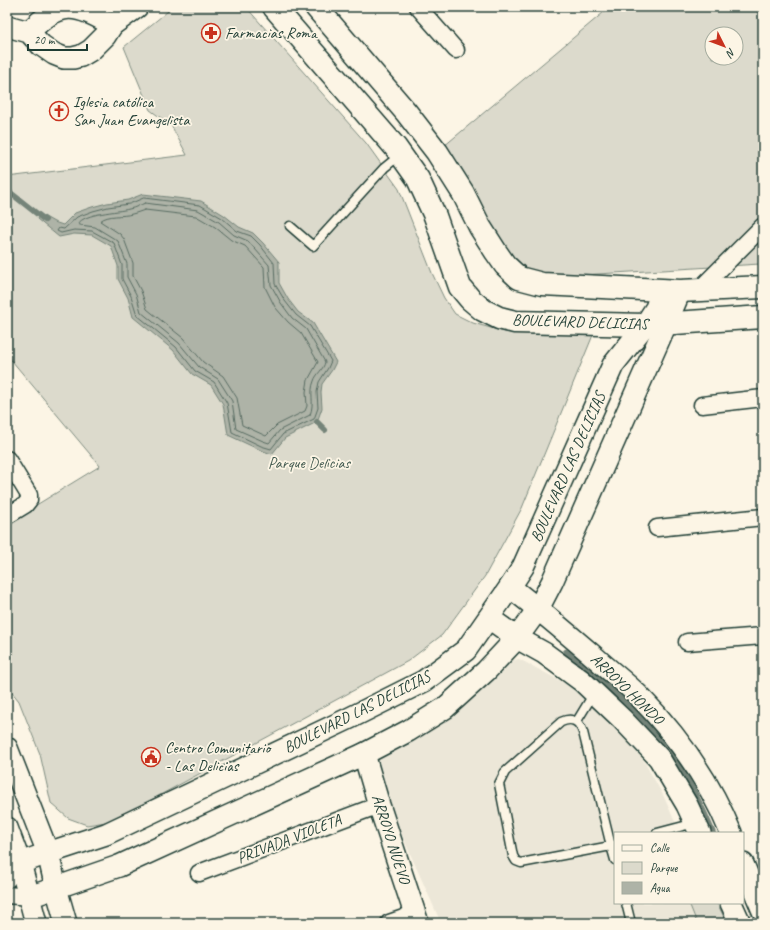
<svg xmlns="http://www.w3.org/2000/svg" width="770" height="930" viewBox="0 0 770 930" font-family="Caveat,sans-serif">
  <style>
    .built { fill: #ece7d8 }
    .green { fill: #dcdacc; stroke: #7e8c80; fill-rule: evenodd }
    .water { fill: #aeb3a7; stroke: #758479 }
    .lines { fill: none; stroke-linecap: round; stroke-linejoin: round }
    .shore { stroke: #586c62; stroke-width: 1 }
    .stream { stroke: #758479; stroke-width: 6 }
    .service-casing { stroke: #1f3d34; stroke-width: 11 }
    .minor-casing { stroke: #1f3d34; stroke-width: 19 }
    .tertiary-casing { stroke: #1f3d34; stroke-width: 24 }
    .secondary-casing { stroke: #1f3d34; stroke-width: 25 }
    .service { stroke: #fcf5e5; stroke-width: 8 }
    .minor { stroke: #fcf5e5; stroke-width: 16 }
    .tertiary { stroke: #fcf5e5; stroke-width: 21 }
    .secondary { stroke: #fcf5e5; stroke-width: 22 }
    .labels { text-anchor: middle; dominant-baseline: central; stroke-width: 3.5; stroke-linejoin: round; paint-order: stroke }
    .poi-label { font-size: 16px; fill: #1f3d34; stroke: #fcf5e5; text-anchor: start }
    .street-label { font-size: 16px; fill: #1f3d34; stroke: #fcf5e5 }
    .park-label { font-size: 16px; fill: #455c52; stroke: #fcf5e5 }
  </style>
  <rect width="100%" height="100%" fill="#fcf5e5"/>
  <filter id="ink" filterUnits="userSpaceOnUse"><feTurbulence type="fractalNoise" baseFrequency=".025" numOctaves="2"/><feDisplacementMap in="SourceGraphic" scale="8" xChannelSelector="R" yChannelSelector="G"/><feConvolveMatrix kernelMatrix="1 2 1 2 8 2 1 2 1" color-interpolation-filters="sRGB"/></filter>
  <g filter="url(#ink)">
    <path class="built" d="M519,659l51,27 66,61 27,48 17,38h-65v70h96l9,20h-279l-41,-92 -28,-78 115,-88z"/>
    <g class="green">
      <path d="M173,7h73l120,136 33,46 33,84 12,25 11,16 18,9 32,9 88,3 -71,173 -37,68 -43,59 -34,26 -296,160 -25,4 -19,-7 -17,-15 -11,-49 -21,-53 -12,-15v-163l93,-57 -93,-111v-178l180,-22 -16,-30 -21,-15 -26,-63z"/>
      <path d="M610,7h153v255l-3,2 -243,15 -86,-122zM712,34h24v24h-24z"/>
      <path d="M689,903h28l10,20h-30z"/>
    </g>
    <path class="water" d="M143,194l58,7 23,14 15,12 14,6 10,10 16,19v21l9,16 10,13 15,11 23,39 -4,8 -10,14 -1,8 1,16 -5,14 -32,16 -13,16 -12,-4 -32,-15 -5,-31 -12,-19 -19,-11 -19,-24 -40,-33 -5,-19 -10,-19v-13l-7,-20 -19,-11 -18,-1 -15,3 -22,-18 3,-5 14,8 9,3 12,-12 17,-6 15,-4 21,-3z"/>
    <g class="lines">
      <g class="shore">
        <path d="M144,198l56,7 22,13 15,13 14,5 9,9 14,18 1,21 10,17 11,14 14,11 21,35 -3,7 -9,14 -2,10 1,16 -4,11 -31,15 -12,15 -10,-3 -29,-14 -5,-29 -13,-21 -19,-11 -19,-24 -39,-32 -6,-19 -9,-17v-14l-8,-22 -22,-12 -18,-1 -13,3 -4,-2 2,-3 5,1 13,-12 16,-6 15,-4 21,-3z"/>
        <path d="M145,203l53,7 21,12 15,13 14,6 21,24 2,20 10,18 11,15 14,11 19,33c-1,7 -9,12 -11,19 -5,12 1,21 -4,34l-30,15 -11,13 -6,-2 -27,-12 -4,-28 -14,-22 -19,-12 -20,-24 -38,-31 -5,-18 -9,-17v-13l-9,-23 -23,-14 -15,-2 -2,-1c6,-11 40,-12 51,-15 6,-1 11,-4 16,-6z"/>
        <path d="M145,210l51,6 19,11 16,13 14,6 19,21 1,20 10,20 13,15 13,11 17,29 -10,18 -2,12 1,14 -2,5 -28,14 -11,11 -24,-11 -5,-27 -14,-22 -20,-14 -20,-24 -36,-29 -6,-18 -8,-15v-13l-9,-24 -4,-5 -20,-13c8,-7 23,-4 32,-7 5,-1 9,-3 13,-4z"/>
      </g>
      <g class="stream">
        <path d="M7,190l38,30"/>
        <path d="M317,422l8,8"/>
        <path d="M566,652c21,17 43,35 63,53 37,36 65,81 84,128"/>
      </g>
      <g class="service-casing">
        <g id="service">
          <path d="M290,226l23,20 71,-78 16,-13"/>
          <path d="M577,721l17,-28"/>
          <path d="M657,833l38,-10"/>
          <path d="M615,845l-4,1 -90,17 -5,-2 -3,-5 -14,-72 6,-12 56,-50c11,-5 18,-1 22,10l28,114 4,14"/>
          <path d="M626,903l5,20"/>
        </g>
      </g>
      <g class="minor-casing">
        <g id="minor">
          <path d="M418,7l38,43"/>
          <path d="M699,290l64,-64"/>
          <path d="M702,405l61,-7"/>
          <path d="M7,459l22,36v5l-4,5 -18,11"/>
          <path d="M657,528l106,-11"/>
          <path d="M687,642l76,-6"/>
          <path d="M199,873l180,-68"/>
          <path d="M7,880l13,-17"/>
          <path d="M7,895l22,2"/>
          <path d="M389,923l26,-9"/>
        </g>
      </g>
      <g class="tertiary-casing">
        <g id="tertiary">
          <path d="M7,26l22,6 12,13 13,9 10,4h9l8,-2 10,-6 14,-14 7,-11 25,-18"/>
          <path d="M29,32c31,-32 47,-29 83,-7"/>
          <path d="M510,587c30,23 58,47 87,72 13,12 28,23 41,36 39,40 72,86 93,138"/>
          <path d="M489,618l28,20 27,15 38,28 40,38 37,39 28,47 13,28"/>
          <path d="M7,748l41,105 8,35 10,35"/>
          <path d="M364,754l15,51 39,118"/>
          <path d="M7,828l13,35 16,60"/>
          <path d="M20,863l28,-10 58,-19 244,-116 74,-37 42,-31 44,-63 13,-20 90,-202 32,-40 11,-17 6,-18"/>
          <path d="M743,864l20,47"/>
          <path d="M29,897l90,-31 245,-112 44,-23 37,-23 41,-37 31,-33 21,-29 14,-27 114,-258 14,-33"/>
          <path d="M731,903l9,20"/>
        </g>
      </g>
      <g class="secondary-casing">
        <g id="secondary">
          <path d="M274,7l122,141 22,31 17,37 25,71 10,12 13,11 16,8 16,4 130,3 118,-8"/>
          <path d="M316,7l90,105 31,40 26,41 17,34 16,25 9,13 14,13 23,6 120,6 18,1 83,-4"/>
        </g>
      </g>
      <use href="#service" class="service"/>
      <use href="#minor" class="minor"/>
      <use href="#tertiary" class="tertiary"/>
      <use href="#secondary" class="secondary"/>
    </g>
  </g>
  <defs>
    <g id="pharmacy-ring" transform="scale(1)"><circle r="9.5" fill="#fcf5e5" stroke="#c8321e" stroke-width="1.5"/><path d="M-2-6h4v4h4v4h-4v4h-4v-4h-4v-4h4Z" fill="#c8321e"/></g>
    <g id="church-ring" transform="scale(1)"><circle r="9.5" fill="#fcf5e5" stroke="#c8321e" stroke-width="1.5"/><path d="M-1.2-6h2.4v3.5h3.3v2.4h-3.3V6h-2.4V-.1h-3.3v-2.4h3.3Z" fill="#c8321e"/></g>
    <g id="civic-ring" transform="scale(1)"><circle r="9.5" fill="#fcf5e5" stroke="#c8321e" stroke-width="1.5"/><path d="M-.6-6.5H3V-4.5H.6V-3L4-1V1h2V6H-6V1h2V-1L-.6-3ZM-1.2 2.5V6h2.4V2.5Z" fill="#c8321e"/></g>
  </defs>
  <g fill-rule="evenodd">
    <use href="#pharmacy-ring" x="211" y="33"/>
    <use href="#church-ring" x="59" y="111"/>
    <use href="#civic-ring" x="151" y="757"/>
  </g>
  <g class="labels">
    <g class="poi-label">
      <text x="225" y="33">Farmacias Roma</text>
      <text x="73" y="102">Iglesia católica<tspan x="73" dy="18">San Juan Evangelista</tspan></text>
      <text x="165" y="748">Centro Comunitario<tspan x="165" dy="18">- Las Delicias</tspan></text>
    </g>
    <g class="street-label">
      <text transform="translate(580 322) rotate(2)">BOULEVARD DELICIAS</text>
      <text transform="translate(568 467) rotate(-66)">BOULEVARD LAS DELICIAS</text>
      <text transform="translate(627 689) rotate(44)">ARROYO HONDO</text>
      <text transform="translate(357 712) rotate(-27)">BOULEVARD LAS DELICIAS</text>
      <text transform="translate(289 839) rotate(-21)">PRIVADA VIOLETA</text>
      <text transform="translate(391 839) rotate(72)">ARROYO NUEVO</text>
    </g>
    <g class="park-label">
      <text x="309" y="463">Parque Delicias</text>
    </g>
  </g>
  <rect width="770" height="930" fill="none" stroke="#fcf5e5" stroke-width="24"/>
  <rect x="12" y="12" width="746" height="906" fill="none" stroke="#1f3d34" stroke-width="1.5" filter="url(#ink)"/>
  <rect x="614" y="832" width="130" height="72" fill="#fcf5e5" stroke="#a4ab9e"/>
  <rect x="622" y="845" width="20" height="6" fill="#fcf5e5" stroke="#a4ab9e"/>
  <text x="650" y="852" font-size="12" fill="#1f3d34">Calle</text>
  <rect x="622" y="862" width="20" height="12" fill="#dcdacc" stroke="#a4ab9e"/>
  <text x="650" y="872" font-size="12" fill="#1f3d34">Parque</text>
  <rect x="622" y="882" width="20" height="12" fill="#aeb3a7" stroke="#a4ab9e"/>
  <text x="650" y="892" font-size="12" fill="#1f3d34">Agua</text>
  <g transform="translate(724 46) rotate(132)"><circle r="19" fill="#fcf5e5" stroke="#a4ab9e"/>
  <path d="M0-3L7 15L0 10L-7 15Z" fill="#c8321e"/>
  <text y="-6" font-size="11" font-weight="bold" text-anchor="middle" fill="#1f3d34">N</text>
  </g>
  <path d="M28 44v6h59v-6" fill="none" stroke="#1f3d34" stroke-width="2"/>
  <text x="34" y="44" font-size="12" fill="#1f3d34" stroke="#fcf5e5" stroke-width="3" paint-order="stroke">20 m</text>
</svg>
